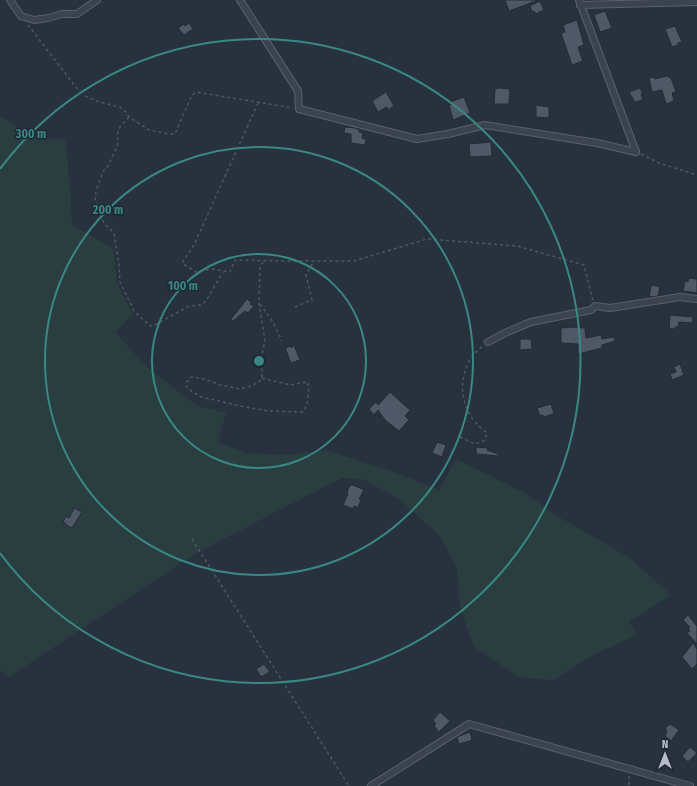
<svg xmlns="http://www.w3.org/2000/svg" width="697" height="786" viewBox="0 0 697 786" font-family="'Fira Sans Condensed',sans-serif">
  <style>
    .green { fill: #2a3e40 }
    .building { fill: #4e5866; stroke: #222a35 }
    .lines { fill: none; stroke-linecap: round; stroke-linejoin: round }
    .street-casing { stroke: #59616c; stroke-width: 8 }
    .path { stroke: #495b5e; stroke-width: 1.5; stroke-dasharray: 3 3; stroke-linecap: butt }
    .street { stroke: #3b434e; stroke-width: 6 }
    .ring { fill: none; stroke: #398885; stroke-width: 2 }
    .centre { fill: #398885; stroke: #202833; stroke-width: 2 }
    .ring-label { font-size: 12px; text-anchor: middle; font-weight: bold; fill: #398885; stroke: #202833; stroke-width: 3; stroke-linejoin: round; paint-order: stroke }
  </style>
  <rect width="100%" height="100%" fill="#28313e"/>
  <path class="green" d="M0,116l37,23h28l6,57 1,29 41,23 4,36 16,30 -18,18 33,36 49,38 29,7 -8,29 28,11 40,2 39,-5 64,20 50,20 17,-31 67,33 36,25 71,41 41,37 -42,27 8,13 -42,19 -42,26 -34,-3 -45,-30 -14,-40 -3,-39 -18,-33 -40,-36 -37,-20 -20,-1 -146,75 -187,124 -9,-7z"/>
  <g class="building">
    <path d="M505,0h31v1l-27,10z"/>
    <path d="M540,1l4,9 -8,4 -2,-3 -2,1 -2,-6z"/>
    <path d="M605,11l7,17 -12,4 -6,-17z"/>
    <path d="M577,20l7,25 -6,2 5,14 -11,4 -11,-32 4,-1 -2,-7z"/>
    <path d="M189,23l4,6 -9,6 -6,-7 6,-4 1,2z"/>
    <path d="M675,26l7,16 -4,1v2l-6,2 -7,-18z"/>
    <path d="M666,76l5,2 5,14 -4,1 2,8 -8,3 -4,-14 -10,2 -3,-14 5,-1 1,2z"/>
    <path d="M499,88l11,1 -1,15h-15l1,-15z"/>
    <path d="M640,88l3,6h-2l2,6 -8,2 -6,-10z"/>
    <path d="M386,92l8,14 -6,4 -1,-3 -9,5 -6,-11z"/>
    <path d="M464,97l6,16 -17,7 -4,-15 3,-1 -2,-2z"/>
    <path d="M536,105l13,2v11l-13,-1z"/>
    <path d="M345,127l10,1 4,2v2l4,1 -1,5 4,1 -1,6 -14,-2v-9l-7,-1z"/>
    <path d="M491,142l1,14 -22,1 -1,-13z"/>
    <path d="M689,278l8,1v14l-14,-2 2,-10 3,1z"/>
    <path d="M653,285l7,2 -2,9 -9,1 2,-11z"/>
    <path d="M247,299l5,4 -2,1 4,2 -6,7 -3,-2 -12,10 -2,-2z"/>
    <path d="M670,315l23,2 -1,6 -13,-1 -1,5h-3v2h-6z"/>
    <path d="M571,327l14,1 1,10 15,-3 1,4 12,-2 1,4 -13,4v3l-24,6v-10l-17,-1v-15z"/>
    <path d="M520,339h11l1,10 -12,1z"/>
    <path d="M293,343l7,17 -9,3 -6,-15 7,-2v2z"/>
    <path d="M680,364l4,11 -12,5 -2,-6 6,-2 -2,-5z"/>
    <path d="M390,392l20,18 -5,6 4,4 -10,11 -14,-11 -7,-10 -4,5 -5,-6 7,-7 2,3z"/>
    <path d="M551,404l3,10 -11,3v-2l-3,1 -3,-8z"/>
    <path d="M437,442l9,3 -4,12 -10,-4z"/>
    <path d="M476,447l12,1 -1,2 11,4v2l-22,-2z"/>
    <path d="M350,485h3l11,5 -5,9h2l-3,9 -4,-2 -1,3 -10,-4 5,-11 -1,-2z"/>
    <path d="M74,508l8,4 -10,16 -6,-3v-1l-3,-2 3,-6 3,2z"/>
    <path d="M688,615l9,11v18l-10,-11 3,-2 -2,-3 2,-1 -7,-7z"/>
    <path d="M693,643l4,6v15l-5,5 -10,-12z"/>
    <path d="M264,664l6,8 -9,5 -5,-8z"/>
    <path d="M440,712l10,9 -11,11 -5,-6 2,-2 -3,-4z"/>
    <path d="M670,724l9,6 -8,11 -6,-5 2,-5 -2,-3z"/>
    <path d="M470,732l2,7 -2,2 -11,3 -2,-7z"/>
    <path d="M690,747l7,6 -9,9 -6,-6z"/>
  </g>
  <g class="lines">
    <g class="street-casing">
      <g id="street">
        <path d="M10,0l11,16 13,4 14,-2 14,-4h15l20,-14"/>
        <path d="M240,0l58,91 1,18 118,30 31,-5 37,-9 112,18 39,9"/>
        <path d="M579,0l57,152"/>
        <path d="M580,5l117,-3"/>
        <path d="M488,342l19,-10 24,-10 60,-12 4,-4 15,2 70,-11 17,2"/>
        <path d="M371,786l98,-62 221,62"/>
      </g>
    </g>
    <g class="path">
      <path d="M28,25l50,65"/>
      <path d="M85,96l14,6 21,5 5,4 4,6 20,13 19,4h7l17,-39 4,-3 97,16"/>
      <path d="M258,103l-64,142 -12,18 14,9 16,-3 18,3 5,-12 52,1h67l73,-22 90,7 67,19 9,36"/>
      <path d="M129,117l-9,10 -3,8 1,5 -1,7 -10,21 -3,2 -8,21 -1,8 9,24 10,10 5,32 1,17 14,29 16,15h3l36,-20 12,-1 5,-4 17,-29"/>
      <path d="M641,154l18,9 38,12"/>
      <path d="M260,304l13,18 9,19"/>
      <path d="M295,307l17,-7 -6,-25 8,-14"/>
      <path d="M262,378l28,7 18,-3c1,10 1,21 -5,30l-34,-1 -24,-4 -44,-10 -14,-9 -1,-5 5,-6 14,2 15,6 20,4 11,-3 8,-4 3,-4v-23l3,-15 -6,-37 1,-37 4,-5"/>
      <path d="M460,437l15,7 9,-3 3,-8c-6,-5 -13,-11 -17,-18 -13,-22 -9,-54 13,-69"/>
      <path d="M192,539l157,247"/>
      <path d="M629,776v10"/>
    </g>
    <use href="#street" class="street"/>
  </g>
  <g class="ring">
    <circle cx="259" cy="361" r="107"/>
    <circle cx="259" cy="361" r="214"/>
    <path d="M0 169A322 322 0 1 1 0 553"/>
  </g>
  <circle cx="259" cy="361" r="6" class="centre"/>
  <g class="ring-label">
    <text x="31" y="138">300 m</text>
    <text x="108" y="214">200 m</text>
    <text x="183" y="290">100 m</text>
  </g>
  <g transform="translate(665 754)" stroke="#202833" stroke-width="3" paint-order="stroke">
  <path d="M0-3L7 15L0 10L-7 15Z" fill="#b8bec9"/>
  <text y="-6" font-size="11" font-weight="bold" text-anchor="middle" fill="#b8bec9">N</text>
  </g>
</svg>
